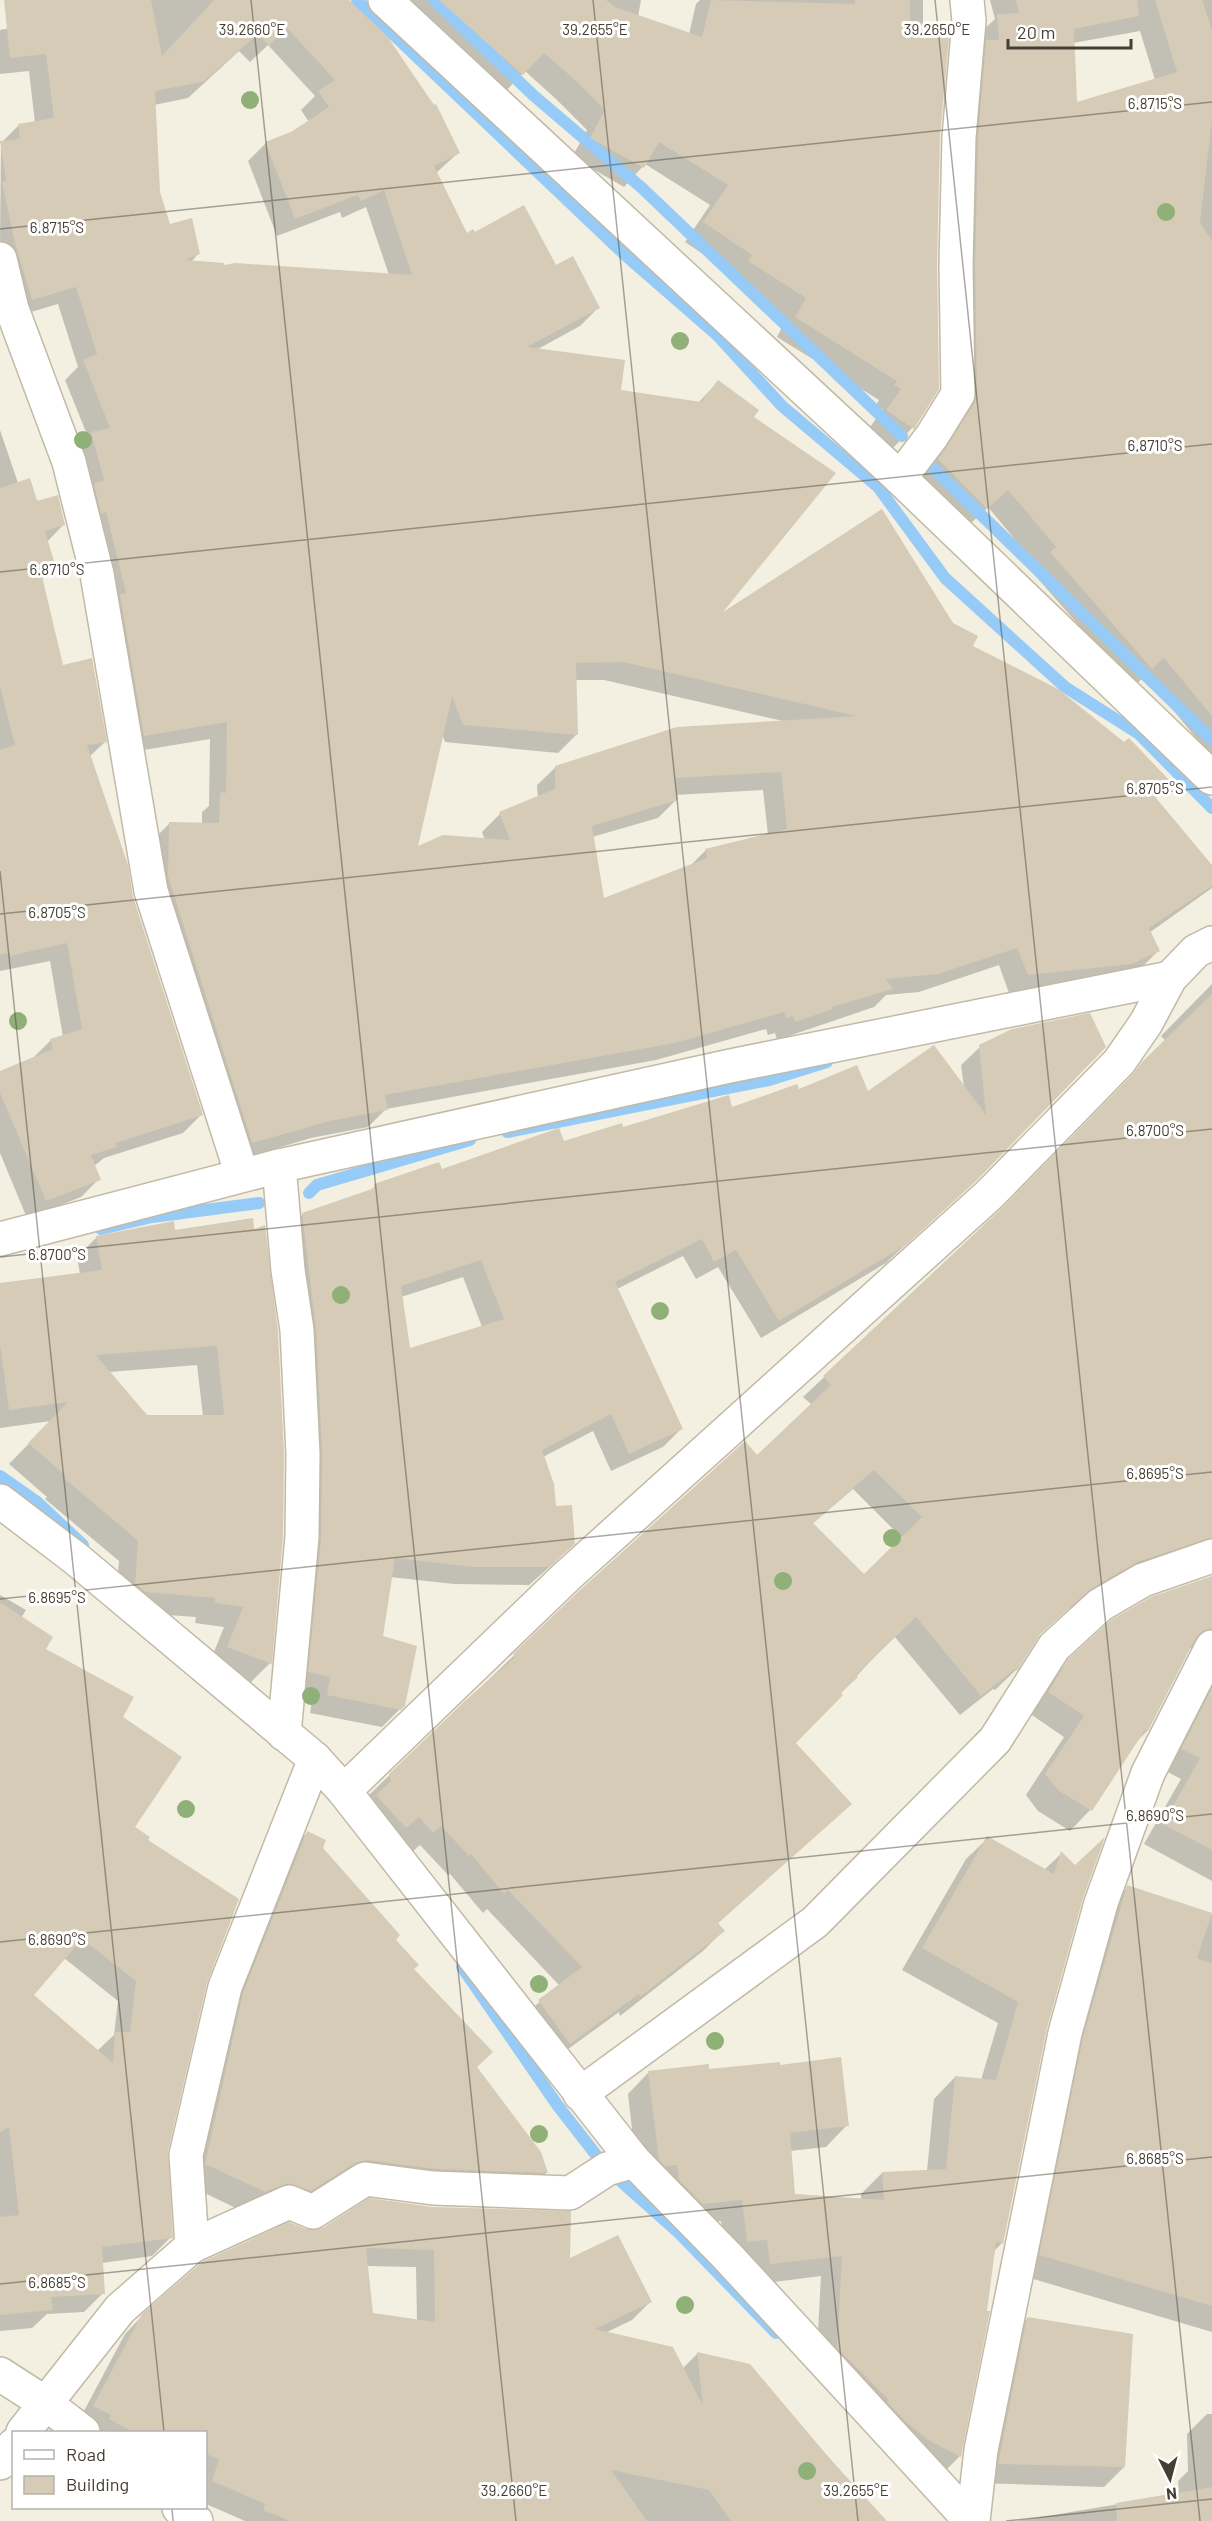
<svg xmlns="http://www.w3.org/2000/svg" width="1212" height="2521" viewBox="0 0 1212 2521" font-family="Barlow,sans-serif">
  <style>
    .shadow { fill: #0003; fill-rule: evenodd }
    .lines { fill: none; stroke-linecap: round; stroke-linejoin: round }
    .stream { stroke: #96cbf8; stroke-width: 12 }
    .building { fill: #d5cbb6; fill-rule: evenodd }
    .minor-casing { stroke: #c2baa6; stroke-width: 36 }
    .minor { stroke: #fff; stroke-width: 33 }
    .tree { fill: #8fb076 }
    .ticks { fill: none; stroke: #453e32; stroke-width: 1.5; stroke-opacity: 0.45 }
    .ticks-label { font-size: 15px; text-anchor: middle; fill: #453e32; stroke: #fff; stroke-width: 6; stroke-linejoin: round; paint-order: stroke }
  </style>
  <rect width="100%" height="100%" fill="#f3efe1"/>
  <g class="shadow">
    <path d="M44,0h296l118,153 -22,20 30,62 89,32 43,41 -18,18 -44,24 84,42 78,11 20,-21 34,35 -34,200 234,8 19,22 183,151 58,70v20l-63,45 9,18 -18,18 -28,13 -103,11 -10,-28 -80,27 -33,3 -12,12 -97,33 -2,-7 -7,2 -2,-6 -110,31 -270,49 -18,18 -57,11 -77,23 -83,-319 18,-18 33,1v-13l7,-6 1,-67 -84,14 -52,-302 14,-14 -23,-57 13,-13 -20,-63 -47,14 -6,-26 -5,-49 1,-100 18,-18 16,-2 -6,-52 -29,3v-44l47,-10zM268,45l47,51 -14,14 8,12 -17,11 -26,10 -18,18 29,75 63,-24 2,6 24,-11 23,68 -166,-8 -32,-5 7,-8 -29,-28 -10,-34 -5,-87 34,-7 51,-47 11,11zM575,680h29l179,41 -227,46 -19,18 1,13 -38,16 -18,18 3,8 -69,8 26,-114 3,8 113,11 18,-18zM763,790l5,45 -62,15 -17,17 -86,33 -11,-63 66,-19 18,-18 -1,-5z"/>
    <path d="M409,0h232l-3,17 51,17 7,-30 4,-4h223v38l16,98 -3,129 2,123 -26,40 -19,20 -25,-18 15,-21 -7,-4 3,-5 -102,-63 10,-19 -57,-38 4,-5 -49,-33 25,-37 -65,-41 -21,23 -52,-30 15,-27 -31,-31 -31,-28 -22,23z"/>
    <path d="M990,0h222v759l-20,-16 5,-4 -52,-63 -12,11 -101,-115 6,-5 -50,-60 -20,19 -47,-48 35,-54 23,-390 16,-15zM1140,31l15,49 -80,24 -2,-61z"/>
    <path d="M0,430l18,53 46,41 -17,18 7,25 -13,13 21,87 43,75 -16,15 112,358 -18,18 -79,25 -10,8 5,13 -18,18 -54,21 -27,-65v-81l32,-13 19,-19 12,-3 -13,-76 -50,10z"/>
    <path d="M1212,984v510l-18,48 -20,20 -59,20 -47,27 -31,28 -21,33 -21,20 -2,-1 -33,26 -66,-79 -100,107 56,61 -133,120 6,7 -20,20 -83,65 -1,-4 -70,51 -31,-42 41,-36 -72,-76 -4,4 -33,-39 -2,1 -28,-30 -8,7 -41,-50 -2,-7 211,-203 177,-135 55,-52 -9,-8 195,-183 168,-173 -5,-5zM853,1489l49,49 -38,38 -52,-52z"/>
    <path d="M1012,1030l-36,149 -90,84 -125,75 -43,-71 -22,12 -13,-23 -66,33 64,140 -18,18 -52,24 -18,-40 -50,26 12,105 -26,23 -75,-1 -64,-7 -9,60 22,69 -21,21 -72,-14 3,-19 -22,-4 -6,-457 18,-19 65,-21 7,-7 247,-57 109,-20 67,-18 70,3 96,-6 -3,-23 19,-18zM463,1277l19,50 -73,23 -8,-53z"/>
    <path d="M252,1220l18,443 -20,20 -42,-16 16,-40 -29,-4 1,-6 -71,-5 -10,-8 4,-43 -74,-62 2,-2 -38,-33 42,-43 -51,7v-143l80,-11 -3,-17 20,-20 77,-6zM197,1365l6,51h-57l-37,-44z"/>
    <path d="M1212,1577v304l-68,-37 37,-65 -19,-10 38,-119 -11,-2 -42,83 -12,12 -45,67 -20,21 -32,-20 -12,-16 38,-58 -35,-24 19,-32 22,-21z"/>
    <path d="M0,1595l26,15 -5,8 22,32 78,68 12,109 13,13 59,142 -39,169 5,86 -19,19 -50,7 1,30 -19,19 -37,2 -15,14 -32,3zM64,1958l54,43 -4,34 -17,16 -65,-55z"/>
    <path d="M307,1833l87,107 81,127 65,86 6,20 -20,20 -180,-13 -56,30 -46,2 -58,-28 37,-170 64,-161z"/>
    <path d="M988,1838l56,32 17,-16 21,44 -37,130 -43,215 -9,9 -33,204 -21,21 -123,-108 5,-93 -72,9 -23,-22 -5,-42 -40,4 -43,-44 -10,-87 21,-22 59,-1 139,54 -21,22 -36,4 3,44 68,5v-6l21,-21 45,-2 7,-72 21,-22 26,3 17,-57 -96,-53 64,-111z"/>
    <path d="M1128,1887l84,28v417l-192,-57 87,-368z"/>
    <path d="M306,2231l262,30 82,41 -18,18 -27,13 78,35 15,-15 51,12 118,137 12,19h-634l-39,-17v-72h-113l-16,-8 48,-90 18,-19zM367,2266l49,1 1,54 -45,-7z"/>
    <path d="M1027,2319l97,148 -20,20 -125,-4 28,-144z"/>
    <path d="M1207,2414h5v107h-195l162,-27 -1,-13 10,-10 -1,-37z"/>
  </g>
  <g class="lines">
    <g class="stream">
      <path d="M357,0l268,255 92,80 65,71 96,81 67,91 120,109 74,47 73,74"/>
      <path d="M434,0l99,95 109,93 260,248"/>
      <path d="M926,461l286,279"/>
      <path d="M507,1132l262,-52 58,-18"/>
      <path d="M309,1193l8,-8 153,-45"/>
      <path d="M101,1229l51,-12 107,-14"/>
      <path d="M0,1476l37,26 46,43"/>
      <path d="M462,1967l96,139 49,63 72,64 97,100"/>
    </g>
  </g>
  <g class="building">
    <path d="M4,0h147l11,56 52,-56h135l38,36 47,69 2,-1 24,49 -26,13 33,67 6,-4 2,3 49,-27 32,60 17,-9 27,52 -73,39 98,13 -4,30 80,12 17,-22 41,30 -5,7 82,56 -113,139 159,-103 71,114 25,13 -5,10 85,43 66,53 5,-4 43,45 -16,15 56,67v21l-63,42 11,23 -28,13 -104,11 -11,-27 -79,26 -52,5 7,10 -61,18 1,2 -38,13 -2,-6 -7,2 -2,-6 -109,31 -290,52 3,15 -58,11 -78,22 -84,-267 1,-54 50,1 1,-31 6,1 1,-71 -83,14 -24,-141 6,-2 -20,-81 -5,2 -7,-30 10,-4 -13,-48 19,-4 -27,-68 14,-6 -21,-67 -44,13 -17,-57 -13,-61 4,-1 -6,-40 20,-2 -2,-15 36,-6 -8,-64 -36,4zM287,28l48,52 -17,11 11,16 -38,25 -26,10 30,77 63,-24 3,6 23,-11 28,85 -177,-12 -11,2v-2l-39,-3 15,-6 -8,-36 -22,6 -10,-32 -5,-101 48,-9 55,-48 11,11zM623,662l233,54 -179,11 -122,39v23l-56,23 11,28 -67,-5 -25,11 34,-149 11,28 115,10 -2,-72zM781,772l6,57 -82,20 2,9 -103,40 -12,-72 86,-26 -3,-22z"/>
    <path d="M439,0h167l9,7 87,30 9,-37 144,4v-4h55v36l39,2 -9,98 -3,129 2,124 -25,40 -28,-19 15,-21 -7,-4 3,-4 -102,-64 11,-19 -58,-37 4,-6 -49,-33 25,-37 -69,-43 -15,26 -54,-30 15,-28 -30,-30 -31,-27 -21,22z"/>
    <path d="M1016,0h121l2,16 -65,13 3,73 100,-30 -22,-72h47l10,30v89l-12,104 12,18v475l-48,-58 -12,11 -102,-117 6,-5 -48,-57 -21,19 -49,-50 36,-55 3,-10 -2,-129 3,-127 8,-98h13l-2,-26 22,-1z"/>
    <path d="M30,478l7,23 21,-6 7,30 -20,6 11,37 -15,4 22,93 29,-7 15,84 -20,3 41,120 5,32 70,218 -87,28 1,4 -26,8 10,25 -55,21 -46,-108v-22l53,-22 -3,-10 32,-10 -15,-86 -57,13v-3l-10,2v-205l15,-5 -15,-58v-199z"/>
    <path d="M1212,994v544l-75,24 -46,27 -50,44 -24,38 -2,-2 -34,27 -65,-79 -60,58 2,2 -17,16 2,2 -47,48 56,61 -134,119 7,8 -85,66 -1,-3 -69,50 -32,-44 44,-33 -74,-77 -4,4 -33,-40 -2,2 -28,-30 -8,7 -14,-16 -13,11 -30,-33 15,-14 -2,-7 78,-75 48,-42 -2,-3 66,-63 131,-118 35,-32 12,14 74,-70 -8,-9 180,-169 129,-132 10,-13zM874,1470l48,47 -58,57 -51,-51z"/>
    <path d="M1090,1013l16,34 -129,133 -71,65 -127,76 -43,-71 -22,12 -12,-23 -87,43 68,147 -54,25 -18,-40 -69,36 12,34 2,22 16,-1 3,39 -26,23h-76l-78,-9 -12,78 34,10 -12,60 -4,4 -74,-15 3,-18 -22,-5 13,-133 1,-86 -6,-124 -14,-116 73,-25 -1,-4 65,-22 3,7 117,-41 5,13 58,-18 1,4 106,-32 3,12 65,-23 2,5 58,-24 11,26 66,-46 52,70 -7,-70 33,-16zM481,1260l23,59 -94,29 -9,-62z"/>
    <path d="M253,1218l1,11 11,-4 13,107 6,122 -1,82 -11,128 -45,-17 16,-40 -28,-4v-5l-70,-6 -10,-9 3,-42 -74,-63 2,-2 -38,-33 40,-41 -59,8 -9,-66v-61l102,-13 -6,-34 78,-15 1,9zM217,1346l7,69h-77l-51,-60z"/>
    <path d="M1212,1576v52l-10,3 -7,8 -47,92 -3,-1 -53,81 -33,-20 -14,-17 39,-58 -36,-24 20,-33 43,-39 40,-23z"/>
    <path d="M0,1602l53,35 -7,12 88,48 -11,20 59,40 -47,70 15,10 -2,3 91,59 -32,84 -39,168 5,87 -71,9 3,47 -54,3 2,13 -53,5v-98l19,-2 -10,-88 -9,6zM82,1939l54,42 -6,51h-15l-2,31 -79,-68z"/>
    <path d="M1212,1688v162l-49,-26 37,-66 -19,-9z"/>
    <path d="M307,1831l19,9 -3,8 77,87 -4,5 23,25 -5,4 79,83 -16,15 64,85 7,21 -113,-4 -68,-9 -12,3 -44,28 -23,-8 -23,9 -60,-28 38,-171z"/>
    <path d="M987,1836l67,38 7,-23 14,14 30,-28 -22,61 -36,130 -44,216 -7,-2 -9,69h3l-29,146 -33,-17 -24,-20 -17,-18 2,-2 -52,-52 5,-92 -72,8 -3,-24 -20,2 -5,-42 -39,4 -24,-24 -2,-15 -12,1 -6,-6 -11,-89 61,-7v5l71,-7v3l61,-8 8,69 -59,7 5,61 89,6 -2,-28 64,-3 9,-93 41,4 22,-78 -96,-54z"/>
    <path d="M1127,1885l85,28 -15,45 15,6v342l-173,-51 44,-218z"/>
    <path d="M369,2198l63,9 139,4 -1,47 48,-23 34,67 -57,27 78,18 30,59 -6,-54 53,12 80,95 57,62h-156l-22,-31 -98,-20 36,51h-357l-27,-11 2,-6 -53,-23 7,-22 -13,-5v-21h-71l-26,-14 2,-4 -18,-9 49,-92 60,-52 87,-40 17,7 17,-1zM366,2248l68,2 1,72 -62,-9z"/>
    <path d="M1027,2317l106,17 -8,133 -127,-3z"/>
    <path d="M1212,2487v34h-95l-1,-18z"/>
  </g>
  <g class="lines">
    <g class="minor-casing">
      <g id="minor">
        <path d="M385,0l515,478 312,300"/>
        <path d="M0,259l12,50 57,153 28,112 54,317 91,284"/>
        <path d="M900,478l32,-42 26,-42 -2,-129 3,-128 10,-116 -2,-21"/>
        <path d="M279,1166l9,104 9,60 6,124 -1,83 -18,197"/>
        <path d="M0,1239l279,-73 451,-100 440,-88"/>
        <path d="M0,1501l75,57 240,201 29,32 290,370 94,96 243,264"/>
        <path d="M344,1791l222,-214 424,-383 129,-132 27,-39 24,-45 26,-27 16,-8"/>
        <path d="M580,2094l235,-172 180,-182 59,-93 46,-42 43,-25 69,-24"/>
        <path d="M192,2246l97,-44 24,10 52,-33 68,9 137,5 37,-24 27,-8"/>
        <path d="M0,2374l45,29 38,29"/>
        <path d="M23,2432l97,-123 72,-63 -6,-91 39,-168 90,-228"/>
        <path d="M0,2463l14,-18"/>
        <path d="M179,2508l17,13"/>
        <path d="M973,2521l8,-71 84,-417 36,-130 47,-130 64,-126"/>
      </g>
    </g>
    <use href="#minor" class="minor"/>
  </g>
  <g class="tree">
    <circle cx="250" cy="100" r="9"/>
    <circle cx="1166" cy="212" r="9"/>
    <circle cx="680" cy="341" r="9"/>
    <circle cx="83" cy="440" r="9"/>
    <circle cx="18" cy="1021" r="9"/>
    <circle cx="341" cy="1295" r="9"/>
    <circle cx="660" cy="1311" r="9"/>
    <circle cx="892" cy="1538" r="9"/>
    <circle cx="783" cy="1581" r="9"/>
    <circle cx="311" cy="1696" r="9"/>
    <circle cx="186" cy="1809" r="9"/>
    <circle cx="539" cy="1984" r="9"/>
    <circle cx="715" cy="2041" r="9"/>
    <circle cx="539" cy="2134" r="9"/>
    <circle cx="685" cy="2305" r="9"/>
    <circle cx="807" cy="2471" r="9"/>
  </g>
  <path class="ticks" d="M251,0l265,2521M593,0l265,2521M935,0l265,2521M0,229l1212,-127M0,572l1212,-128M0,871l164,1561M0,914l1212,-127M0,1257l1212,-128M0,1599l1212,-127M0,1942l1212,-128M0,2284l1212,-127M172,2508l1,13M1006,2521l206,-22"/>
  <g class="ticks-label">
    <text x="252" y="35">39.2660°E</text>
    <text x="595" y="35">39.2655°E</text>
    <text x="937" y="35">39.2650°E</text>
    <text x="1155" y="109">6.8715°S</text>
    <text x="57" y="233">6.8715°S</text>
    <text x="1155" y="451">6.8710°S</text>
    <text x="57" y="575">6.8710°S</text>
    <text x="1155" y="794">6.8705°S</text>
    <text x="57" y="918">6.8705°S</text>
    <text x="1155" y="1136">6.8700°S</text>
    <text x="57" y="1260">6.8700°S</text>
    <text x="1155" y="1479">6.8695°S</text>
    <text x="57" y="1603">6.8695°S</text>
    <text x="1155" y="1821">6.8690°S</text>
    <text x="57" y="1945">6.8690°S</text>
    <text x="1155" y="2164">6.8685°S</text>
    <text x="57" y="2288">6.8685°S</text>
    <text x="514" y="2496">39.2660°E</text>
    <text x="856" y="2496">39.2655°E</text>
  </g>
  <rect x="12" y="2431" width="195" height="78" fill="#ffffff" stroke="#b5b2ad" stroke-width="1.5"/>
  <rect x="24" y="2450" width="30" height="9" fill="#ffffff" stroke="#b5b2ad" stroke-width="1.5"/>
  <text x="66" y="2461" font-size="18" fill="#453e32">Road</text>
  <rect x="24" y="2476" width="30" height="18" fill="#d5cbb6" stroke="#b5b2ad" stroke-width="1.5"/>
  <text x="66" y="2491" font-size="18" fill="#453e32">Building</text>
  <g transform="translate(1170 2479) rotate(174)" stroke="#ffffff" stroke-width="4.5" paint-order="stroke">
  <path d="M0-4.5L10 22L0 15L-10 22Z" fill="#453e32"/>
  <text y="-9" font-size="16" font-weight="bold" text-anchor="middle" fill="#453e32">N</text>
  </g>
  <path d="M1008 39v9h123v-9" fill="none" stroke="#453e32" stroke-width="3"/>
  <text x="1017" y="39" font-size="18" fill="#453e32" stroke="#ffffff" stroke-width="4.5" paint-order="stroke">20 m</text>
</svg>
